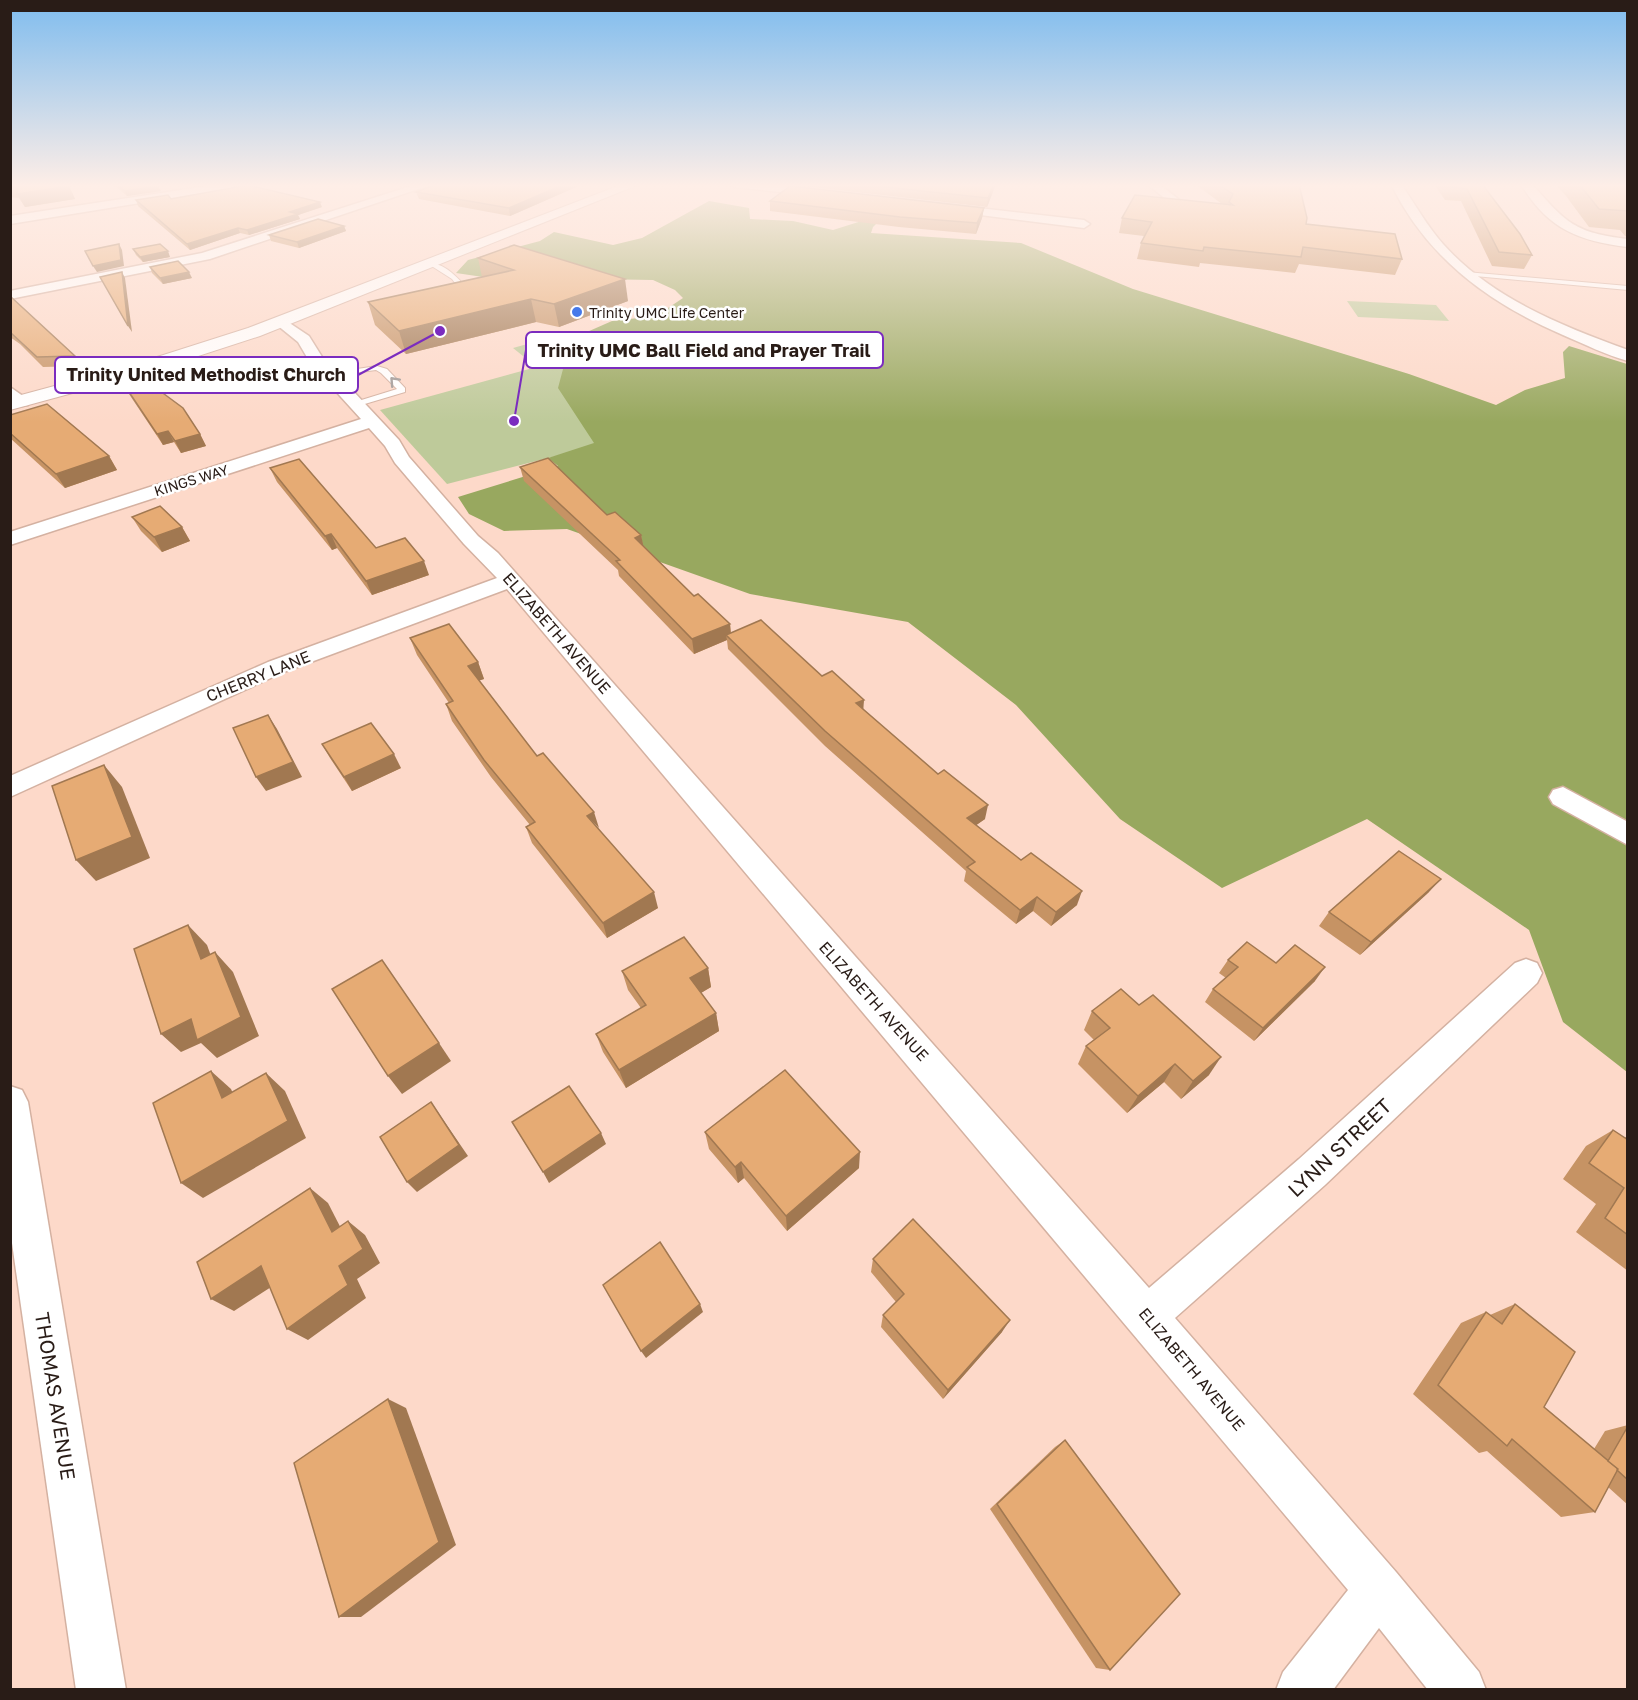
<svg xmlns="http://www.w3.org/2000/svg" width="1638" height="1700" viewBox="0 0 1638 1700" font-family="'Golos Text',sans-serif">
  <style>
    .green { fill: #beca9a }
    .forest { fill: #98a85f }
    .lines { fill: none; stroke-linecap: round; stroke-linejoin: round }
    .service-casing { stroke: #d4b1a1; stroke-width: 2 }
    .minor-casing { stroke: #d4b1a1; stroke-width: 3 }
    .tertiary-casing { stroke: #d4b1a1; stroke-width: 2 }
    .service { fill: #fff; fill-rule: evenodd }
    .minor { fill: #fff; fill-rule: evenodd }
    .tertiary { fill: #fff; fill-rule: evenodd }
    .wall { fill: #c69364 }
    .shaded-wall { fill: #a17851 }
    .building { fill: #e6ab74; stroke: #a17851; stroke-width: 1.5 }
    .oneway { stroke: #9f9997 }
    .poi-dot { fill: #4579ea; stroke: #fff; stroke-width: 2 }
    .labels { text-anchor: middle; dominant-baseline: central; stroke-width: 5; stroke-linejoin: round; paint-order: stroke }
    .far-poi-label { font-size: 14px; fill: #291c17; stroke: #fff; text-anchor: start }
    .far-street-label { font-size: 14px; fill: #291c17; stroke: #fff }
    .street-label { font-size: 16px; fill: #291c17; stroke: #fff }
    .near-street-label { font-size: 20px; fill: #291c17; stroke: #fff }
    .leader { fill: none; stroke: #7b2cbf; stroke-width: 2 }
    .callout-dot { fill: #7b2cbf; stroke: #fff; stroke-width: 2 }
    .callout { fill: #fff; stroke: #7b2cbf; stroke-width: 2 }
    .callout-label { font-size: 18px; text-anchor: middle; font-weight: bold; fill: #291c17 }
  </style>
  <rect width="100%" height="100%" fill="#fdd9c9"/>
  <g class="green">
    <path d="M1347,301l89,4 13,16 -91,-4z"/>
    <path d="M538,341l21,16 -26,7 -20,-16z"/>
    <path d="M573,357l77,75 -203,52 -67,-74z"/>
  </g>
  <path class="forest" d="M709,201l40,7 1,11 43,2 40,9 54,-17 -14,14 -2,6 150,10 112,46 276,85 87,31 29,-15 40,-12 -2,-26 6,-6 58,18v708l-64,-50 -34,-92 -162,-111 -145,69 -102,-69 -104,-114 -108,-83 -158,-28 -183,-65 -63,2 -35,-17 -11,-17 100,-31 -10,-8 46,-15 -36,-55 13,-49 41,-18 44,-5 27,-18 -8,-8 -22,-10 -170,-3 -27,-4 12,-13 72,-19 14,-9 59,13 29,-7z"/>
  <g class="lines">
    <g class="service-casing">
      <g id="service">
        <path d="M430,263c15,0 36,20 39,33h-4l-13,-17 -22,-14z"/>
        <path d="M1466,272l162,14v4l-164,-15z"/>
        <path d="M377,366l10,3 18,19v4l-47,14h-3v-4l42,-13 -16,-16 -5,-3 -48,6 -4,-2z"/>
      </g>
    </g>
    <g class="minor-casing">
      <g id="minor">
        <path d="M220,184h25l-6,3 -229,37v-8z"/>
        <path d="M417,184h16l-223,75 -200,40v-8l192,-38z"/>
        <path d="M728,184h33l63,7 6,3 -6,3 -90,-10z"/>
        <path d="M1147,184h12l23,18 -10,2z"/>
        <path d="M1391,184h10c14,20 26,42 42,60 48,54 119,82 185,106v11c-22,-6 -44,-17 -65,-26 -74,-32 -136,-77 -172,-151z"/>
        <path d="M1521,184h11c34,39 43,49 96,55v8c-50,-6 -81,-19 -107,-63z"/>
        <path d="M944,204l140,16 6,4 -6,4 -144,-18 -2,-2z"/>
        <path d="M282,318l27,18 15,24 75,80 10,17 69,79 20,17 651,735 150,-129 216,-196 11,-4 11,4 5,10 -5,10 -212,202 -150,133 221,254 83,100 7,18h-58l-49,-62 -46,62h-57l7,-18 65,-82 -841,-1001 -223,83 -274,125v-21l258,-114 229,-84 -33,-34 -69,-81 -10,-17 -16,-18 -359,117v-13l351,-113 -50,-55 -13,-22 -21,-17 -2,-3z"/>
        <path d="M10,387l20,14 -2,4 -6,1 -12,-6z"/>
        <path d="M1563,787l65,35v23l-75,-41 -4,-7 4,-7z"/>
        <path d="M10,1086l12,4 6,12 98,588h-50l-66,-461z"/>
      </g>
    </g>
    <g class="tertiary-casing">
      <path id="tertiary" d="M623,184h17l-380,152 -114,37 -136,37v-12l122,-33 116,-37z"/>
    </g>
    <use href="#service" class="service"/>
    <use href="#minor" class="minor"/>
    <use href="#tertiary" class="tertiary"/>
  </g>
  <g class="wall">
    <path d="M10,184l59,2 6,13 -50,8 -6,-9 -9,-1z"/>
    <path d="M113,184h43l5,7 -34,5z"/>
    <path d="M583,184l-73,32 -91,-17 -3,-7z"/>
    <path d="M803,184h193l-9,23 -184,-21z"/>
    <path d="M1195,184h104l7,40 96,35 -7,16 -96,-11 -4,9 -95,-10 -1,4 -62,-8 4,-16 3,-7 -25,-3 3,-15 100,-14z"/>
    <path d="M1434,184h48l50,71 -8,14 -32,-3 -31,-65 -16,-1z"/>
    <path d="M1555,184h73v53l-3,-1 -5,-6 -31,-3 -23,-31z"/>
    <path d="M171,199l151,8 -24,8 2,4 -51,16 -9,-2 -50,17 -52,-44 -2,-6z"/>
    <path d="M770,201l214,7 -2,10 -6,16 -77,-7 -129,-16z"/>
    <path d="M344,226l2,5 -47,17 -28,-7 -2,-6z"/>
    <path d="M133,249l37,8 -27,5 -7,-7z"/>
    <path d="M478,258l150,43 -69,26 -23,-5 -130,32 -31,-29 -7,-23 114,-25z"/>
    <path d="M150,267l42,11 -29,6 -11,-11z"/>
    <path d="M10,296l65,60 6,10 -38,1 -23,-23 -10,-7z"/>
    <path d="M115,371l85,63 6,12 -25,7 -7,-11 -11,3 -42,-63z"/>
    <path d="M10,415l99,41 8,14 -52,18 -55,-50z"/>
    <path d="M520,467l87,48 34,20 2,10 51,51 36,28 1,9 91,43 41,34 122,109 -9,6 101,80 -26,21 -18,-15 -17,13 -52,-43 2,-10 -141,-125 -97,-97 -1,-9 -33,14 -75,-78 -1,-6 -94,-89z"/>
    <path d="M270,468l106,80 53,27 -57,20 -35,-47 -5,2 -55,-68z"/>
    <path d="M132,517l50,10 8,14 -28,11 -21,-21z"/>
    <path d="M410,638l68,24 6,17 -5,1 58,76 62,73 59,79 -51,30 -75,-95 -6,-16 4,-2 -39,-48 -39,-56 -6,-17 3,-1 -32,-48z"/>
    <path d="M322,744l79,24 -49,23 -22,-33z"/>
    <path d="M1429,892l-69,63 -41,-29 10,-14z"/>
    <path d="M1228,960l87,21 -61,60 -49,-39 8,-13 13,-11 -7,-5z"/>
    <path d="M708,968l3,19 -10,6 15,20 3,18 -93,57 -23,-36 -7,-18 45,-26 -13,-18 -6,-19z"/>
    <path d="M1092,1011l117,64 -28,24 -17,-17 -37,31 -49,-49 8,-18 8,-6 -10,-10z"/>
    <path d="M1613,1130l11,8 4,-2v135l-52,-39 20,-28 -33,-25 23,-33z"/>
    <path d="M705,1132l154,36 -72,63 -43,-53 -6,5 -29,-34z"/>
    <path d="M873,1259l129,73 -59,67 -62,-72 2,-12 13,-13 -25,-30z"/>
    <path d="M1515,1304l29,103 50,42 11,-18 23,-6v80l-20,-18 -13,25 -34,5 -74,-66 -8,2 -66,-59 48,-71 25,-11 4,3z"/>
    <path d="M1065,1440l45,230 -14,-2 -106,-159 65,-62z"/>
  </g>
  <g class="shaded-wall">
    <path d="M565,184h18l-73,32 -1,-8z"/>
    <path d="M994,184h2l-9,23 1,-9z"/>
    <path d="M69,186l6,13 -50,8 -8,-13z"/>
    <path d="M158,186l3,5 -34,5 -2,-5z"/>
    <path d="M320,202l2,5 -24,8 2,4 -51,16 -2,-5 43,-18z"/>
    <path d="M984,208l-2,10 -6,16 1,-11z"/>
    <path d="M344,226l2,5 -47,17 -2,-6z"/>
    <path d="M238,228l2,5 -50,17 -3,-6z"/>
    <path d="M119,244l3,6 2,16 -27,6 -4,-6z"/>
    <path d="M168,251l2,6 -27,5 -3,-5z"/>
    <path d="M122,272l3,6 7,54 -4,-6z"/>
    <path d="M189,272l3,6 -29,6 -3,-6z"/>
    <path d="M625,279l3,22 -69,26 -5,-23z"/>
    <path d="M531,299l5,23 -130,32 -7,-23z"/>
    <path d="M168,431l6,11 -11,3 -6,-11z"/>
    <path d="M200,434l6,12 -25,7 -6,-12z"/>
    <path d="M109,456l8,14 -52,18 -9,-14z"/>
    <path d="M182,527l8,14 -28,11 -8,-15z"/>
    <path d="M331,534l6,14 -5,2 -7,-14z"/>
    <path d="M641,535l3,14 -9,-11z"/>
    <path d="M424,561l5,14 -57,20 -6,-14z"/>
    <path d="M730,624l1,14 -5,-3 1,5 -33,14 -2,-15z"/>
    <path d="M478,662l6,17 -9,3 -7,-16z"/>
    <path d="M864,700l-1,14 -7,-11z"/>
    <path d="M268,715l9,14 25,48 -36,14 -10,-14z"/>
    <path d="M394,754l7,14 -49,23 -8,-14z"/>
    <path d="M104,765l18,22 28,71 -54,23 -20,-21z"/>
    <path d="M988,805l-3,14 -20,14 2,-15z"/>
    <path d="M594,812l5,16 -12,-12z"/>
    <path d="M1441,879l-12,13 -69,63 11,-13z"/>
    <path d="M1082,891l-5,14 -26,21 5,-14z"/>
    <path d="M654,892l4,16 -51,30 -4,-15z"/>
    <path d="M1037,897l-4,14 -17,13 4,-14z"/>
    <path d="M188,925l19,20 12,33 -18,-19z"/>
    <path d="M215,952l18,20 26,64 -42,22 -16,-15 -20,9 -20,-18z"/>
    <path d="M1325,967l-10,14 -61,60 9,-13z"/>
    <path d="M708,968l3,19 -17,10 -4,-19z"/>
    <path d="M716,1013l3,18 -93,57 -7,-18z"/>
    <path d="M439,1043l12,18 -49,33 -14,-18z"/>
    <path d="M1221,1057l-12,18 -28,24 12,-18z"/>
    <path d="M1175,1064l-11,18 -37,31 11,-17z"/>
    <path d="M211,1071l20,18 11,26 -20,-17z"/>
    <path d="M266,1073l19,18 21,47 -103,60 -22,-15z"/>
    <path d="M431,1102l37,54 -51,36 -10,-10z"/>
    <path d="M601,1133l5,11 -57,39 -6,-11z"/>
    <path d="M860,1152l-1,16 -72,63 -1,-15z"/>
    <path d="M741,1162l3,16 -6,5 -3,-16z"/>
    <path d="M310,1188l18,15 22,43 -18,-14z"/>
    <path d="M348,1221l17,14 15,28 -23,16 9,19 -58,42 -21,-11 52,-63z"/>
    <path d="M261,1266l21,14 -48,31 -23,-12z"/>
    <path d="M700,1304l3,8 -57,46 -5,-7z"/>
    <path d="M1010,1320l-8,12 -59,67 5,-9z"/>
    <path d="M388,1399l18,9 50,137 -95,72h-22z"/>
  </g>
  <g class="building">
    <path d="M10,184h56l3,2 -52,8 1,-8 -8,-1z"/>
    <path d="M117,184h39l2,2 -33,5z"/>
    <path d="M437,184h128l-56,24 -93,-16z"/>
    <path d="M857,184h137l-6,14z"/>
    <path d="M1218,184h81l8,34 -1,6 89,10 7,25 -99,-12 -2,10 -97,-10 -1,4 -62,-8 11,-21 -30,-4 13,-23 98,10 -4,-3 4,-8z"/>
    <path d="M1448,184h34l38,50 12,21 -33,-3 -32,-63 -16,-2z"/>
    <path d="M1579,184h49v27l-29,-2z"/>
    <path d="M248,185l72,17 -30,10 8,2 -51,16 -9,-2 -51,16 -51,-44 32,-5 3,4z"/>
    <path d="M790,186l194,22 -7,15 -77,-6 -130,-16z"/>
    <path d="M318,219l26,7 -47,16 -28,-7z"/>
    <path d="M119,244l2,16 -28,6 -8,-15z"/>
    <path d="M160,244l8,7 -28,6 -7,-8z"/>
    <path d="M514,245l111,34 -71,25 -23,-5 -132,32 -31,-29 146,-32 -36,-12z"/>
    <path d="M178,261l11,11 -29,6 -10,-11z"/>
    <path d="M122,272l6,54 -28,-49z"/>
    <path d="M10,296l65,60 -38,1 -27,-25z"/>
    <path d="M129,368l54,40 17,26 -25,7 -7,-10 -11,3 -42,-63z"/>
    <path d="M47,404l62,52 -53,18 -46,-41v-18z"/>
    <path d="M548,458l59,57 8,-3 26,23 -6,3 59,58 4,-2 32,30 -38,15 -76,-78 4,-1 -100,-93z"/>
    <path d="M299,459l77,89 29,-10 19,23 -58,20 -35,-47 -6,2 -55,-68z"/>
    <path d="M160,506l22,21 -28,10 -22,-20z"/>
    <path d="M761,620l61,56 10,-5 32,29 -8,3 82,71 6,-4 44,35 -21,13 54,42 10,-7 51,38 -26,21 -19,-15 -17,13 -53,-43 8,-5 -150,-131 -99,-96z"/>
    <path d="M449,624l29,38 -10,4 69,90 6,-3 51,59 -7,4 67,76 -51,31 -77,-96 9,-5 -51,-62 -38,-56 7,-3 -43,-63z"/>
    <path d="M268,715l25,47 -37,15 -23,-49z"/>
    <path d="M371,723l23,31 -50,23 -22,-33z"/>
    <path d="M104,765l28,72 -56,23 -24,-74z"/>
    <path d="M1399,851l42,28 -70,63 -42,-30z"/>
    <path d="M188,925l13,34 14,-7 26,65 -44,23 -6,-21 -30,15 -27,-85z"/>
    <path d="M684,937l24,31 -18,10 26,35 -97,57 -23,-36 50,-29 -24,-34z"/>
    <path d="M1247,942l29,21 19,-18 30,22 -62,61 -50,-39 25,-22 -10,-7z"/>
    <path d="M382,960l57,83 -51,33 -56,-87z"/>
    <path d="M1121,989l18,16 14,-10 68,62 -28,24 -18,-17 -37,32 -52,-50 24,-18 -18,-17z"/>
    <path d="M785,1070l75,82 -74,64 -45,-54 -6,5 -30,-35z"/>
    <path d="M211,1071l11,27 44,-25 22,48 -107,62 -28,-80z"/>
    <path d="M569,1086l32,47 -58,39 -31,-50z"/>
    <path d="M431,1102l28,43 -52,37 -27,-45z"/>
    <path d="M1613,1130l15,10v95l-23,-17 19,-30 -35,-25z"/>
    <path d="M310,1188l22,44 16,-11 15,28 -24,17 9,19 -61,44 -26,-63 -50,33 -14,-37z"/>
    <path d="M913,1219l97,101 -62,70 -65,-75 21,-21 -31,-35z"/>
    <path d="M660,1242l40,62 -59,47 -38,-66z"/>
    <path d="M1515,1304l60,48 -31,55 74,62 -23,43 -83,-73 -5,7 -69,-61 48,-73 16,12z"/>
    <path d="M388,1399l51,143 -100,75 -45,-154z"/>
    <path d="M1628,1426v54l-11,-10 1,-1 -10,-8z"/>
    <path d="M1065,1440l115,154 -70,76 -113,-166z"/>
  </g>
  <defs><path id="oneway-chevron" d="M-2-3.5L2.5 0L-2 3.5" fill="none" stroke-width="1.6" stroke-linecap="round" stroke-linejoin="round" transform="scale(1.5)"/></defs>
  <use class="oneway" href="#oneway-chevron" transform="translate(394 381) rotate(-133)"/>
  <linearGradient id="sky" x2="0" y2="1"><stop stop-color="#7fbcee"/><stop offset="0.44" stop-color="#feeee7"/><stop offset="1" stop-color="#feeee7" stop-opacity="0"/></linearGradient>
  <rect width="1638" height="422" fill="url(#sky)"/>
  <circle class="poi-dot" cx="577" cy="312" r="6"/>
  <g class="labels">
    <g class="far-poi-label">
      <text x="589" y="312">Trinity UMC Life Center</text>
    </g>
    <g class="far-street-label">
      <text transform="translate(191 480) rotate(-17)">KINGS WAY</text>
    </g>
    <g class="street-label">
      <text transform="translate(557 633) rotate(49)">ELIZABETH AVENUE</text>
      <text transform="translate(258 676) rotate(-22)">CHERRY LANE</text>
      <text transform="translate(874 1001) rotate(48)">ELIZABETH AVENUE</text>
      <text transform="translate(1192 1369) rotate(50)">ELIZABETH AVENUE</text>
    </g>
    <g class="near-street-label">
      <text transform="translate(1339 1147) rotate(-43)">LYNN STREET</text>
      <text transform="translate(56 1396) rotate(81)">THOMAS AVENUE</text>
    </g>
  </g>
  <path class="leader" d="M514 421L526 350M440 331L358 375"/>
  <g class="callout-dot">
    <circle cx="514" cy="421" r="6"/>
    <circle cx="440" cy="331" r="6"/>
  </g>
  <g class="callout">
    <rect x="526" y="332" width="357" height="36" rx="6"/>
    <rect x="55" y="357" width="303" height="36" rx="6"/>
  </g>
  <g class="callout-label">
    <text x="704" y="357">Trinity UMC Ball Field and Prayer Trail</text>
    <text x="206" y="381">Trinity United Methodist Church</text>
  </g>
  <rect width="1638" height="1700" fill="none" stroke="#291c17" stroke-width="24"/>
</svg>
